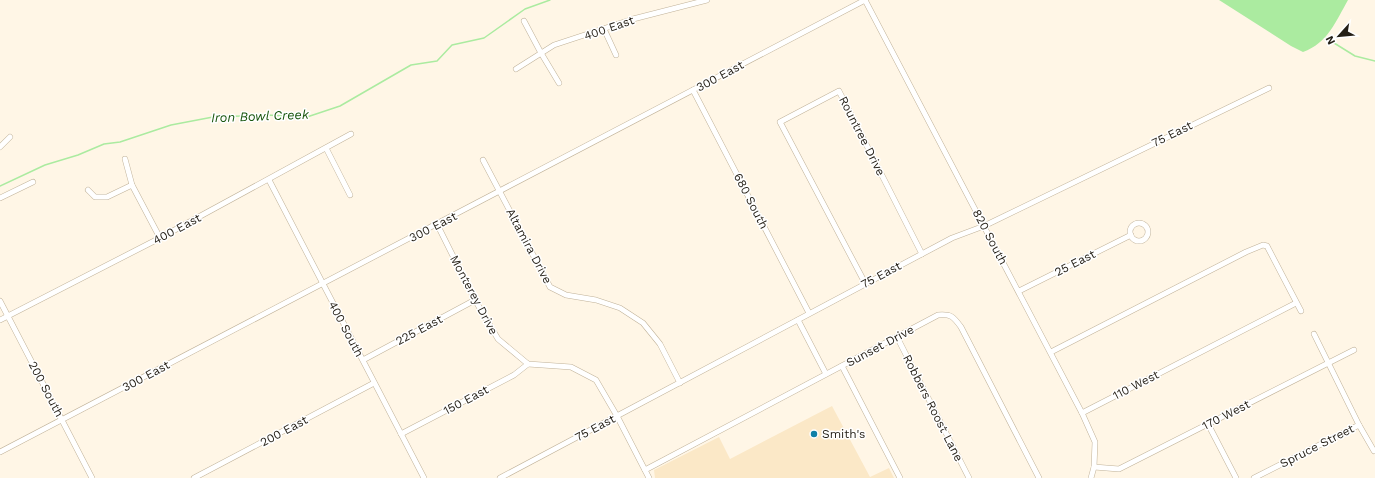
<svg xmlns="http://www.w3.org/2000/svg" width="1375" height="478" viewBox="0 0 1375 478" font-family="'Work Sans',sans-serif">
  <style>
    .built { fill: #fbe8c7 }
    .water { fill: #abeba0 }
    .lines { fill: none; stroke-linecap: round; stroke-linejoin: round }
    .stream { stroke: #abeba0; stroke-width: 1.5 }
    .street-casing { stroke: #c0b299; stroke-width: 6 }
    .street { stroke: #fff; stroke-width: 5 }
    .poi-dot { fill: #0e80a7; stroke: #fff; stroke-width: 1.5 }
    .labels { text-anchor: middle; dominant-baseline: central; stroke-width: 3; stroke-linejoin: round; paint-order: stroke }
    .street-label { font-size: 12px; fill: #241f16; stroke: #fff }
    .poi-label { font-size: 12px; fill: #241f16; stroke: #fff; text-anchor: start }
    .water-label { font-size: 13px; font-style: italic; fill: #18550d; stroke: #fff }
  </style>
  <rect width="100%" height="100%" fill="#fff6e6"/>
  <path class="built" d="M832,406l38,71 19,-9 5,10h-239l-1,-8 65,-33 11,22z"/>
  <path class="water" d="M1219,0h129c-12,21 -20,43 -45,52l-12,-6z"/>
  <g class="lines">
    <g class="stream">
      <path d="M1326,38l29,18 20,5"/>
      <path d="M0,186l45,-21 33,-10 26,-11 16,-2 51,-17 42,-8 53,-2 41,2 33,-11 71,-41 26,-4 15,-16 32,-7 41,-29 25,-9"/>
    </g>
    <g class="street-casing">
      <g id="street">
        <path d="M865,0l217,413 13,29 -1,25 -3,11"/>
        <path d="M524,21l17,32 18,30"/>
        <path d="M604,29l12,26"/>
        <path d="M516,69l38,-24 79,-26 74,-19"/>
        <path d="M693,90l116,223"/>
        <path d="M0,147l10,-10"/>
        <path d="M326,148l24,47"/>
        <path d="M125,159l7,26 28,53"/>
        <path d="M483,160l67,127 16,8 30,5 24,8 23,15 17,21 20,39"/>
        <path d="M269,180l155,298"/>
        <path d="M88,190l7,7h12l25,-12"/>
        <path d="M0,198l33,-16"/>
        <circle cx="1139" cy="232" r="9"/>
        <path d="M437,224l38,76 23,39 30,25 43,3 25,13 21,36 32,62"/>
        <path d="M865,283l-85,-161 59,-31 83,163"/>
        <path d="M1019,291l112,-56"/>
        <path d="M0,301l92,177"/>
        <path d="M0,320l160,-82 191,-104"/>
        <path d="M798,320l28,54"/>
        <path d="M1314,334l45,91 15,26"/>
        <path d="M897,337l72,141"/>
        <path d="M1051,352l195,-100 17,-7 4,1 34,65"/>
        <path d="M363,360l112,-60"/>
        <path d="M842,366l58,112"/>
        <path d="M1082,413l214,-110"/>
        <path d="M1208,424l28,54"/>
        <path d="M401,434l113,-59 14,-11"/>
        <path d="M0,452l865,-452"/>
        <path d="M1094,467l25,2 235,-119"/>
        <path d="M645,470l293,-155c13,-1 15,1 23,12l78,151"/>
        <path d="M194,478l180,-95"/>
        <path d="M500,478l452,-240 32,-12 285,-138"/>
        <path d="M1254,478l105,-53"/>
      </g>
    </g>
    <use href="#street" class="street"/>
  </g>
  <circle class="poi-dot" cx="814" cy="434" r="4"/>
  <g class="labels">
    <g class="street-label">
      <text transform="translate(609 28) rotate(-19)">400 East</text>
      <text transform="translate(720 76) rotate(-28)">300 East</text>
      <text transform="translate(1172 134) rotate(-26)">75 East</text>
      <text transform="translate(862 136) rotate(63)">Rountree Drive</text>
      <text transform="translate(751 201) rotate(63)">680 South</text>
      <text transform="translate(433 227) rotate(-27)">300 East</text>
      <text transform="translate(177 229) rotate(-28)">400 East</text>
      <text transform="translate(990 237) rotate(62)">820 South</text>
      <text transform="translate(529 246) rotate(62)">Altamira Drive</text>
      <text transform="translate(1075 263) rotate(-27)">25 East</text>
      <text transform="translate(881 275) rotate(-28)">75 East</text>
      <text transform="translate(474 295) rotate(62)">Monterey Drive</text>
      <text transform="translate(346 329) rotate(62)">400 South</text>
      <text transform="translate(419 330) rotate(-28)">225 East</text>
      <text transform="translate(880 346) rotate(-28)">Sunset Drive</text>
      <text transform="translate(146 376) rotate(-28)">300 East</text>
      <text transform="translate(1136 385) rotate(-27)">110 West</text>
      <text transform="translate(46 389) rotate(62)">200 South</text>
      <text transform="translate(466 400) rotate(-28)">150 East</text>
      <text transform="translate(933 408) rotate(63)">Robbers Roost Lane</text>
      <text transform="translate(1226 415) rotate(-27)">170 West</text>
      <text transform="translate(595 428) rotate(-28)">75 East</text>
      <text transform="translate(284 431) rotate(-28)">200 East</text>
      <text transform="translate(1317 446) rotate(-27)">Spruce Street</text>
    </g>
    <g class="poi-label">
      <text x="822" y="434">Smith's</text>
    </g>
    <g class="water-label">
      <text transform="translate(260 116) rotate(-2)">Iron Bowl Creek</text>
    </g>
  </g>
  <g transform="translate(1339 36) rotate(243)" stroke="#ffffff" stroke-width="3" paint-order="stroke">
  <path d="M0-3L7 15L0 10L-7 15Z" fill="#241f16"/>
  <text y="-6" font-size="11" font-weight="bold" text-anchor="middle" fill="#241f16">N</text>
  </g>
</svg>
